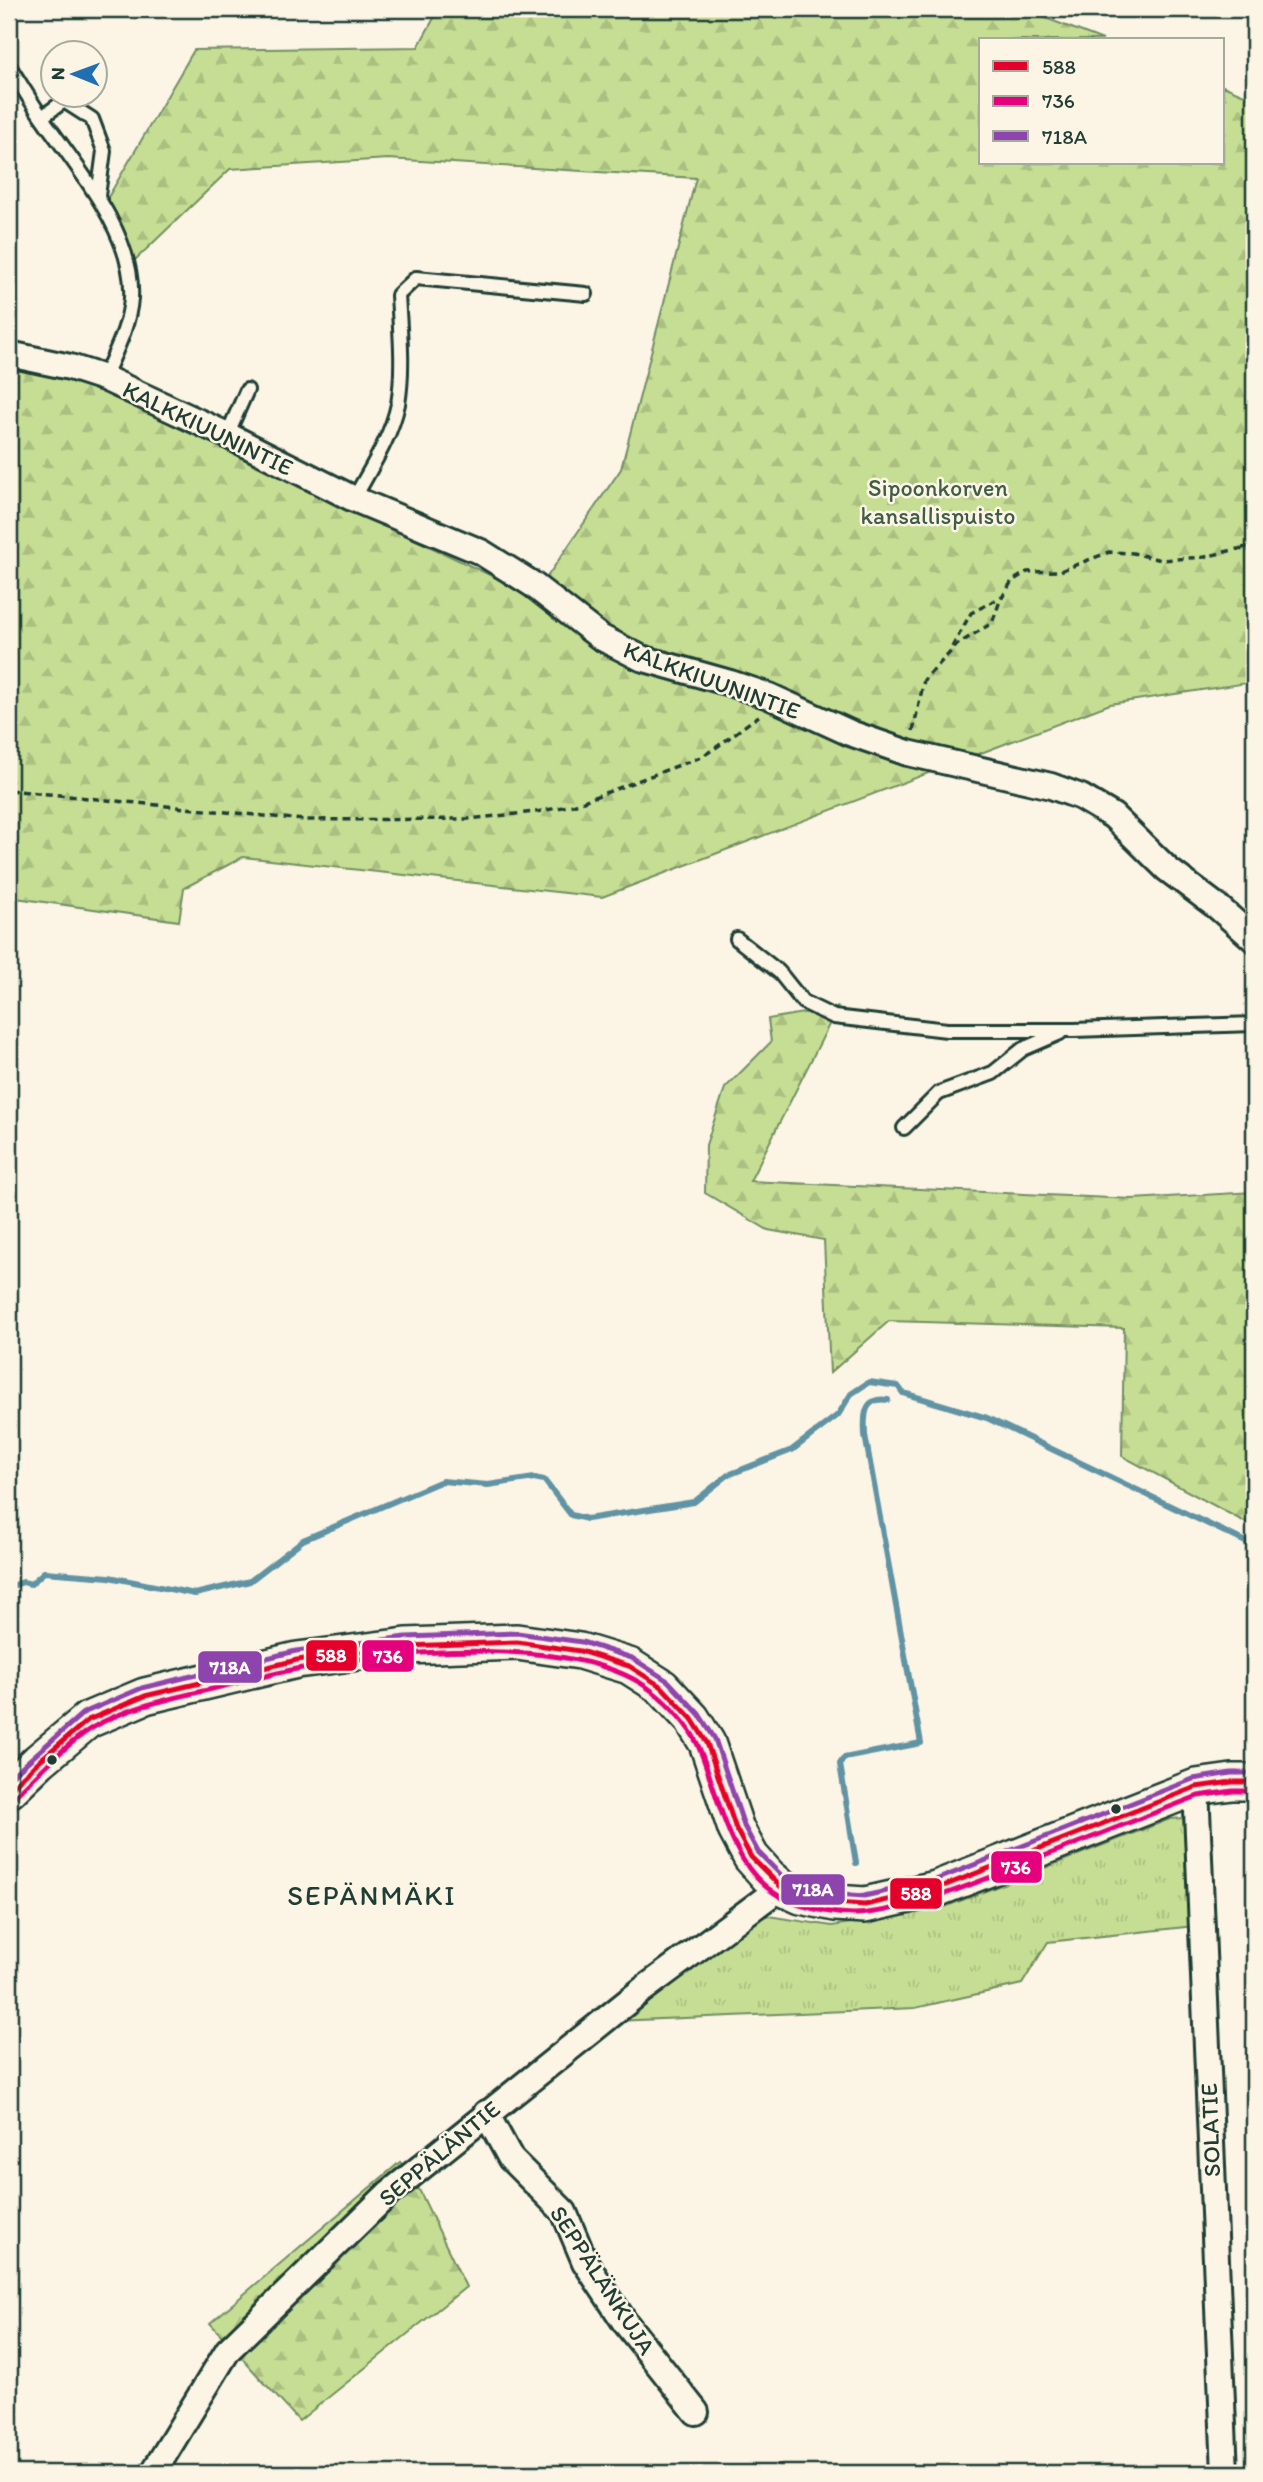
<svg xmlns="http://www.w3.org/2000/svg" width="1263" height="2482" viewBox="0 0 1263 2482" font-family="Itim,sans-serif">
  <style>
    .grass { fill: url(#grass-tufts); stroke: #728e64; stroke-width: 2 }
    .forest { fill: url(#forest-firs); stroke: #728e64; stroke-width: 2 }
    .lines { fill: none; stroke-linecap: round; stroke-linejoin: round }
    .stream { stroke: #6193a4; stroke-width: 6 }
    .lane-casing { stroke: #1f3d34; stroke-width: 18 }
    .street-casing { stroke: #1f3d34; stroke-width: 30 }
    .secondary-casing { stroke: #1f3d34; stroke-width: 40 }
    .path { stroke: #1f3d34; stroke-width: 3.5; stroke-dasharray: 7 5; stroke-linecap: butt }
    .lane { stroke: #fcf5e5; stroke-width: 12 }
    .street { stroke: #fcf5e5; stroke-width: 24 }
    .secondary { stroke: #fcf5e5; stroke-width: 35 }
    .bus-1-casing { stroke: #fcf5e5; stroke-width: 10 }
    .bus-2-casing { stroke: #fcf5e5; stroke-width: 10 }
    .bus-3-casing { stroke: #fcf5e5; stroke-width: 10 }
    .bus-1 { stroke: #e4002b; stroke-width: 5 }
    .bus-2 { stroke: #e5007d; stroke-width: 5 }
    .bus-3 { stroke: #8e44ad; stroke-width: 5 }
    .bus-dot { fill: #1f3d34; stroke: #fcf5e5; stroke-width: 2.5 }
    .labels { text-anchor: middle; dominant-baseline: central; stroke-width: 5; stroke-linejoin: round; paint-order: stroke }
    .street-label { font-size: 24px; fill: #1f3d34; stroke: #fcf5e5 }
    .park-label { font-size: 24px; fill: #405d47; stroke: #fcf5e5 }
    .quarter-label { font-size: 28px; letter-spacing: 2px; fill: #1f3d34; stroke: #fcf5e5 }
    .line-badge { stroke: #fcf5e5; stroke-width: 2.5 }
    .badge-label { font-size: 19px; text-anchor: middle; font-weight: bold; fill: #fff }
  </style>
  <defs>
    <pattern id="grass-tufts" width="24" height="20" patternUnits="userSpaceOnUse" patternTransform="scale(1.75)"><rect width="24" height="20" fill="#c6de94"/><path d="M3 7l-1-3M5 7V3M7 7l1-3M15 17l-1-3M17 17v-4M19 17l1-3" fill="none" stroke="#aabf80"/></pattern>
    <pattern id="forest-firs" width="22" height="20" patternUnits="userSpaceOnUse" patternTransform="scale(1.75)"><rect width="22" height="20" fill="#c6de94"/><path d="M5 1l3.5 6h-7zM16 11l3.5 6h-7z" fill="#aabf80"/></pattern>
  </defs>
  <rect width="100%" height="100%" fill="#fcf5e5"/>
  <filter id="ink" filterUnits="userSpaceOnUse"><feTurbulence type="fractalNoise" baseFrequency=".0143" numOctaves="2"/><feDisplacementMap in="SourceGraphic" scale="14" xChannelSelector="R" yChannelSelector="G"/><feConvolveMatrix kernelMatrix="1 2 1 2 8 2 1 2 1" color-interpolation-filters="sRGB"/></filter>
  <g filter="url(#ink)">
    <path class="grass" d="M1183,1818l11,108 -146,16 -26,42 -107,24 -302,13 149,-106 70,11 110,-18 228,-89z"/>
    <g class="forest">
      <path d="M439,9h583l81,31h-122v123h242v-77l31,13v583l-144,22 -508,193 -359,-40 -59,31 -5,33 -163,-23 -7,-10v-525l54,10 471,223 87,-127 75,-291 -308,-19 -158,10 -97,93 -26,-63 87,-149 224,-3z"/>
      <path d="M838,1007l-88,174 382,18 122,-7v335l-132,-71 2,-128 -235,-7 -59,52 -6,-133 -56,-10 -63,-37 1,-48 19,-57 46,-46 -3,-23z"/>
      <path d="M400,2162l14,17 52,108 -167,134 -89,-98z"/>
    </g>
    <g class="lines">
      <g class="stream">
        <path d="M1251,9l3,1"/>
        <path d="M9,1587l14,-5 8,2 13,-12 65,5 86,17 55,-13 53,-41 139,-59 46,4 46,-7 10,2 27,35 16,4 107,-17 34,-27 64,-25 46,-35 13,-21 18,-12 29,4 5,7 84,25 267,128"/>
        <path d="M856,1863l-16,-99 4,-6 77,-15 -56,-308c-1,-18 -2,-39 23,-35"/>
      </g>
      <g class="lane-casing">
        <g id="lane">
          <path d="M9,66c11,17 22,36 34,53 35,50 92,116 88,179 -2,29 -16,54 -27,80"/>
          <path d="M42,117l22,-16 28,18 12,32 -6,45"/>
          <path d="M227,435l20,-45"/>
          <path d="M354,499c16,-30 37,-61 44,-95 6,-35 2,-73 0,-109l18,-17 170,16"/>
          <path d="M737,939l42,33 24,30 31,15 113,13h127l180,-6"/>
          <path d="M904,1128l35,-35 54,-20 30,-24 37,-16"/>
        </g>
      </g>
      <g class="street-casing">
        <g id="street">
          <path d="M9,354l61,13 34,11 123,57 127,64 127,53 51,32 68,53 41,21 89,25 39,13 81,37 58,20 143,33 30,11 32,19 54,53 52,39 35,31"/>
          <path d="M1196,1787l29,686"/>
          <path d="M486,2113l25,46 53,53 21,50 39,59 72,91"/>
          <path d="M153,2473l75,-123 161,-157 252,-202 140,-104"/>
        </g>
      </g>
      <g class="secondary-casing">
        <path id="secondary" d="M9,1790l30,-29 49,-41 57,-24 152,-36 109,-14 111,-4 63,9 49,15 33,21 30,32 15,24 29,86 15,28 17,19 13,11 20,9 34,7 30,2 71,-16 260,-102 36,-5h22"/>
      </g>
      <g class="path">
        <path d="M1242,548l12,-2"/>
        <path d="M952,647l19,-34 30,-16"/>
        <path d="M913,731l11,-51 34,-36 34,-21 8,-22 12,-20 15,-9 33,-1 49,-19 24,1 28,7 44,-3 32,-8 17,2"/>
        <path d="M9,790l295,30 164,-1 68,-7 37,-7 128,-48c21,-12 38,-28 58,-41"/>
      </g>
      <use href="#lane" class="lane"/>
      <use href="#street" class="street"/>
      <use href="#secondary" class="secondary"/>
      <g class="bus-1-casing">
        <path id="bus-1" d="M9,1790l30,-29 49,-41 57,-24 152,-36 109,-14 111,-4 63,9 49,15 33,21 30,32 15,24 29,86 15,28 30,30 20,9 34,7 30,2 71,-16 260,-102 36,-5h22"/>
      </g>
      <g class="bus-2-casing">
        <path id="bus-2" d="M15,1796c22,-21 51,-52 77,-68 34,-21 86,-31 124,-40 27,-6 54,-14 81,-19 89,-18 290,-38 361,27 16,14 34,33 42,54 23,56 32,135 100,155 20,6 47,11 68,8 53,-7 102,-28 151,-47 60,-24 119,-47 179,-70l35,-5h21"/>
      </g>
      <g class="bus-3-casing">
        <path id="bus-3" d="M9,1778l74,-65 59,-25 154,-37 110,-14 111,-4 65,9 50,16 36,23 31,33 16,25 29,87 14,26 28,28 18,8 32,6 28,2 69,-15 260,-102 38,-6h23"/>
      </g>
      <use href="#bus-1" class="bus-1"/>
      <use href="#bus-2" class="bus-2"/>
      <use href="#bus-3" class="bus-3"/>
    </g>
  </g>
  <g class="bus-dot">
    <circle cx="52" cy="1760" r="6"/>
    <circle cx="1116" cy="1809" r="6"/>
  </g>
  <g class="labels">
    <g class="street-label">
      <text transform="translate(208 428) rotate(26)">KALKKIUUNINTIE</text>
      <text transform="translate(712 680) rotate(20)">KALKKIUUNINTIE</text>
      <text transform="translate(1210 2130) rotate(-92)">SOLATIE</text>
      <text transform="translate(439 2153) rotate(-40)">SEPPÄLÄNTIE</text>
      <text transform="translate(603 2280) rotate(57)">SEPPÄLÄNKUJA</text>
    </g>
    <g class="park-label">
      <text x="938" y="487">Sipoonkorven<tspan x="938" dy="28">kansallispuisto</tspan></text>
    </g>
    <g class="quarter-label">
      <text x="372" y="1895">SEPÄNMÄKI</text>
    </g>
  </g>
  <g class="line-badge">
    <rect x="305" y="1639" width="53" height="33" rx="7" fill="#e4002b"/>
    <rect x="361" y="1639" width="54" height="34" rx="7" fill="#e5007d"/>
    <rect x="197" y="1650" width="66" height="34" rx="7" fill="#8e44ad"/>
    <rect x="990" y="1850" width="53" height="34" rx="7" fill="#e5007d"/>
    <rect x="780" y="1873" width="66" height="33" rx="7" fill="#8e44ad"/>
    <rect x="889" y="1877" width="54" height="33" rx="7" fill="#e4002b"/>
  </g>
  <g class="badge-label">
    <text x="331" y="1662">588</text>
    <text x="388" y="1663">736</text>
    <text x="230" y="1674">718A</text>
    <text x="1016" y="1874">736</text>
    <text x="813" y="1896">718A</text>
    <text x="916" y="1900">588</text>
  </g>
  <rect width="1263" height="2482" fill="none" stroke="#fcf5e5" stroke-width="35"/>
  <rect x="18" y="18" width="1228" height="2447" fill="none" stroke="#1f3d34" stroke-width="2.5" filter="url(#ink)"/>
  <rect x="979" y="38" width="245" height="126" fill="#fcf5e5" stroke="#a4ab9e" stroke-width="2"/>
  <rect x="993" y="61" width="35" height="10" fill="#e4002b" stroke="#a4ab9e" stroke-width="2"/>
  <text x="1042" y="74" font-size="21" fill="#1f3d34">588</text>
  <rect x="993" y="96" width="35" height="10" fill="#e5007d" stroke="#a4ab9e" stroke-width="2"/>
  <text x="1042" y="108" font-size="21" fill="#1f3d34">736</text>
  <rect x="993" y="131" width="35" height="10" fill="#8e44ad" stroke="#a4ab9e" stroke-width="2"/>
  <text x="1042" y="144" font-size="21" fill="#1f3d34">718A</text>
  <g transform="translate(74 74) rotate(271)"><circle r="33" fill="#fcf5e5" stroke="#a4ab9e" stroke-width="2"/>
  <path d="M0-5L12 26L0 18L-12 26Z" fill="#1f6fb2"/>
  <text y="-10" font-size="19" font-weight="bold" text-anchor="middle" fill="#1f3d34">N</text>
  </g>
</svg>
